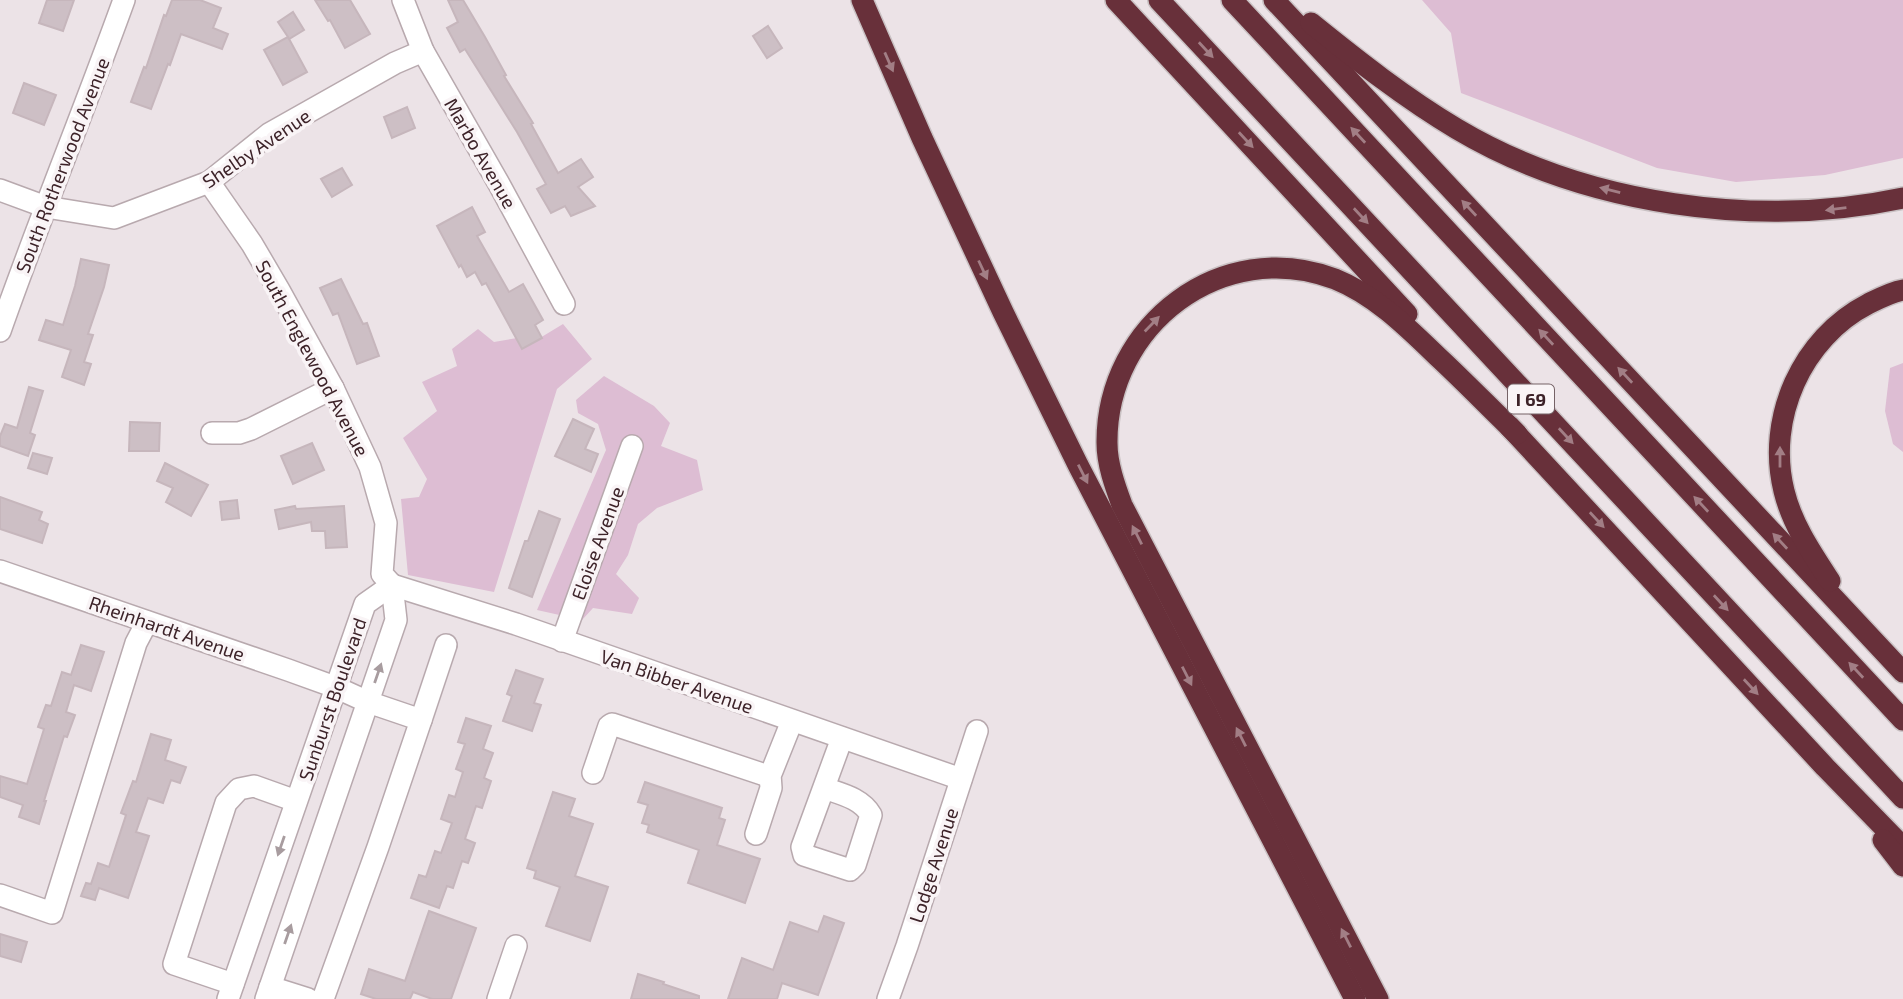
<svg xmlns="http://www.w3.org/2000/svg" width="1903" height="999" viewBox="0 0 1903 999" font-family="'Exo 2',sans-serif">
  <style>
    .green { fill: #ddbdd3 }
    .building { fill: #cdbfc5; stroke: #c6b6bc; stroke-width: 2 }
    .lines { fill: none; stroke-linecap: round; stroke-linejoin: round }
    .minor-casing { stroke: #b8a9ae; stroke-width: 24 }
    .highway-casing { stroke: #c9c1c3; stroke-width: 24 }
    .minor { stroke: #fff; stroke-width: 21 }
    .highway { stroke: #68303a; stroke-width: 21 }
    .oneway { fill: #a27e85 }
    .oneway2 { fill: #a89c9f }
    .labels { text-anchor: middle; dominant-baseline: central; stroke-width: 7; stroke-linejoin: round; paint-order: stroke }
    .shield { fill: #f9f4f6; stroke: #756266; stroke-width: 2 }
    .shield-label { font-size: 18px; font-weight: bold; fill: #3d2329 }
    .street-label { font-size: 19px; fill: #3d2329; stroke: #f9f4f6 }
  </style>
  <rect width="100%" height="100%" fill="#ece3e7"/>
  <g class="green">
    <path d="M1422,0h481v158l-78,17 -89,7 -79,-14 -196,-75 -10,-60z"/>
    <path d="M563,324l29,35 -35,30 -63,203 -86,-17 -7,-76 18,-2 8,-18 -24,-41 34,-27 -15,-29 35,-16 -5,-17 26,-20 16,13 23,-4 13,6z"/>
    <path d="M1903,363v89l-10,-8 -8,-33 5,-43z"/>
    <path d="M604,376l50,30 16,17 -9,23 36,14 6,30 -46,18 -19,16 -10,31 -12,19 23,24 -7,16 -39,-6 -11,12 -45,-10 69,-160 -8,-26 -20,-11 -2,-13z"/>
  </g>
  <g class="building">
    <path d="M47,0h27l-11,31 -24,-8z"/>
    <path d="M172,0h28l21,8 -8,20 15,6 -6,15 -41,-15 -11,31 -2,-1 -17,45 -20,-7 13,-35 2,1 18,-53 2,1z"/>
    <path d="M315,0h35l20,34 -25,14 -15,-28 -2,1z"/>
    <path d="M448,0h15l22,37 21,38 -2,1 29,47 -2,1 27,49 23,-14 12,18 -15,10 17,19 -24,10 -6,-10 -14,7 -14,-24 9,-5 -29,-52 -52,-83 -5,3 -13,-24 11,-6z"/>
    <path d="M293,12l11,18 -15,9 -1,-2 19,35 -24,13 -19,-35 24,-13 -10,-15z"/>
    <path d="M768,26l14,22 -15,10 -14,-22z"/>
    <path d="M24,83l32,12 -12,30 -31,-12z"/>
    <path d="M407,107l8,21 -23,10 -8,-21z"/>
    <path d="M342,168l10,17 -20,12 -11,-18z"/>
    <path d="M472,207l13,25 -8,4 32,56 14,-8 20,36 -8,5 7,13 -20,11 -36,-66 -4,2 -7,-13 -8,5 -6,-12 -2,2 -22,-41z"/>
    <path d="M81,259l28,6 -5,22 -16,47 5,1 -9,27 7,2 -7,21 -22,-8 9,-27 -32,-10 7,-20 17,5 12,-39z"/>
    <path d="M341,279l22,45 4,-1 12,33 -22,8 -19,-51 -5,2 -13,-27z"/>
    <path d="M29,387l14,4 -13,42 5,2 -7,21 -28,-10v-10l5,-12 12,4z"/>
    <path d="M573,419l21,10 -9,20 13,5 -7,18 -36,-16z"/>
    <path d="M130,422l30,1 -1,28h-30z"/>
    <path d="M312,443l12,27 -31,14 -12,-28z"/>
    <path d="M33,453l19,5 -5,16 -19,-6z"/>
    <path d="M165,463l43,22 -17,31 -25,-14 7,-14 -16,-7z"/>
    <path d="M0,497l42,15 -3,8 9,4 -6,19 -42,-14z"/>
    <path d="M237,500l2,18 -17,2 -2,-18z"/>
    <path d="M295,506l1,3 48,-3 3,41 -21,1 -1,-17h-13l-1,-9 -32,7 -4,-19z"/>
    <path d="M539,511l21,8 -28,78 -23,-9 16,-47h3z"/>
    <path d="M81,645l23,7 -13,39 -17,-6 -8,27 9,3 -8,22 -3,-1 -20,65h2l-7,23 -20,-7 4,-12 -23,-8v-21l27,8 17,-55 -6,-2 8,-22 5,1 11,-34 9,3z"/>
    <path d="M516,670l27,9 -9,24 7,2 -9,26 -29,-10 9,-25 -5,-2z"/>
    <path d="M466,718l25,8 -8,23 10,4 -9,25 7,3 -9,27 -6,-2 -11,33 10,4 -7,20 -6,-2 -9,27 -6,-2 -8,22 -28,-10 8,-23 7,2 9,-26 6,2 11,-30 -11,-4 8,-24 6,2 8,-25 -7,-3 9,-25 -7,-2z"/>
    <path d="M151,734l20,6 -6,20 21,7 -6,16 -9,-3 -8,23 -15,-5 -12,34 13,4 -21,62 -29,-10 -4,12 -14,-4 5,-13 5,1 7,-21 11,4 17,-52 -5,-2 12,-32 3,1z"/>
    <path d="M645,782l77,26 -3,10 6,2 -8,25 43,14 -15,44 -57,-20 11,-33 -52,-18 2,-7 -7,-2 6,-18 -10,-3z"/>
    <path d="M553,792l22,7 -6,17 24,8 -18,52 33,11 -18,54 -44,-15 14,-39 -26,-9 2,-7 -9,-3z"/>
    <path d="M429,911l47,17 -25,71h-19l-19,-7 -3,7h-34l-15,-5 8,-25 36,12z"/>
    <path d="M824,916l20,7 -26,72 -36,-12 -5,16h-49l14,-41 31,12 17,-48 28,10z"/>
    <path d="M0,934l27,8 -6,20 -21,-6z"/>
    <path d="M638,974l26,8 -1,2 36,12v3h-68z"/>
  </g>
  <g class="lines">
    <g class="minor-casing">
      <g id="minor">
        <path d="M403,0l20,51 76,133 65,120"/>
        <path d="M209,182l43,62 27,46 54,98 37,79 16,56 -4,51 10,11"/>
        <path d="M0,190l46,17 68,11 95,-36 60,-48 126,-71 28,-12"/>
        <path d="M0,331c39,-111 84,-220 124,-331"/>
        <path d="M212,433h27l12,-4 82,-41"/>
        <path d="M0,571l288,99 47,17 33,15 53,18 -43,127 -55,152"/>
        <path d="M392,585l124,39 445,155"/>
        <path d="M562,641l70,-195"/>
        <path d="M421,720l25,-75"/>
        <path d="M593,773l16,-47 3,-2 156,52 4,-5 20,-50"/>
        <path d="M824,788c17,6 37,10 47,27l-16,50 -5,5 -46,-15 -2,-8 40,-109"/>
        <path d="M756,834l15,-46 -1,-14"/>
        <path d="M0,895l52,18 84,-270 11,-21"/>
        <path d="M233,984l-59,-20 52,-161 13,-14 15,-3 42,15"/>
        <path d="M270,987l38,12"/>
        <path d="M228,999l137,-395 27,-19"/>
        <path d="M266,999l130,-379 -4,-35"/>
        <path d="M498,999l18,-53"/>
        <path d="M888,999l19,-53 70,-215"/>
      </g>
    </g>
    <g class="highway-casing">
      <g id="highway">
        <path d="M862,0l60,138 81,174 75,153 277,534"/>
        <path d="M1116,0l291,314"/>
        <path d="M1159,0l744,798"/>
        <path d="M1232,0l671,720"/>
        <path d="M1274,0l629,672"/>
        <path d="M1311,23c47,38 94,75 146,106 128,76 301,100 446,69"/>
        <path d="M1509,426l316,341 78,80"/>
        <path d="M1830,581c-19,-29 -38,-57 -46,-90 -18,-73 18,-153 84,-187 12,-6 23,-12 35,-14"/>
        <path d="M1883,840l20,26"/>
        <path d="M1378,999l-256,-494c-7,-19 -15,-41 -15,-62 -1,-118 115,-207 228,-164 40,16 72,48 102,77 27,25 53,52 80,78"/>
      </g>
    </g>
    <use href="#minor" class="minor"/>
    <use href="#highway" class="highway"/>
  </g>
  <defs><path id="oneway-solid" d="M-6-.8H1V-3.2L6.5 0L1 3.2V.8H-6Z" transform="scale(1.75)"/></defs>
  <g class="oneway">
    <use href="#oneway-solid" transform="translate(1206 50) rotate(47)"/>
    <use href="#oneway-solid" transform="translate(889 62) rotate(66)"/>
    <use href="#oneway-solid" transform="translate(1358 135) rotate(-133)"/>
    <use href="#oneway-solid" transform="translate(1246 140) rotate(47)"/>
    <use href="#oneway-solid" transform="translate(1610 190) rotate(-166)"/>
    <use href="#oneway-solid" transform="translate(1469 208) rotate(-133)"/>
    <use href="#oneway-solid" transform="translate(1836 209) rotate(173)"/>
    <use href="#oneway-solid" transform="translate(1361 216) rotate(47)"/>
    <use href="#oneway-solid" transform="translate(983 270) rotate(65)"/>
    <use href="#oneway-solid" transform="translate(1152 324) rotate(-46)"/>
    <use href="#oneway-solid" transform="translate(1546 337) rotate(-133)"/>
    <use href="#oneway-solid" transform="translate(1625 375) rotate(-133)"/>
    <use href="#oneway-solid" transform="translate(1566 436) rotate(47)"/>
    <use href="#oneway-solid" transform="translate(1780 457) rotate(-90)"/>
    <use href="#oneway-solid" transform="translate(1083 474) rotate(63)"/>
    <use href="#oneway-solid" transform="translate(1701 504) rotate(-133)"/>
    <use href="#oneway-solid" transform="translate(1597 520) rotate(47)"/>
    <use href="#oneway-solid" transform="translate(1137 535) rotate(-117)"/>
    <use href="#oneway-solid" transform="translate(1780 541) rotate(-133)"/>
    <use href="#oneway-solid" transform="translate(1721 603) rotate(47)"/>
    <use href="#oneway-solid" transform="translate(1856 670) rotate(-133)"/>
    <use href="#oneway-solid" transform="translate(1187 676) rotate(63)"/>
    <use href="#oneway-solid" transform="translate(1751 687) rotate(47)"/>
    <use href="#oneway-solid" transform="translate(1241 737) rotate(-117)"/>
    <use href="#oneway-solid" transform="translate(1346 938) rotate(-117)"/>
  </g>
  <g class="oneway2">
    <use href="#oneway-solid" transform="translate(378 673) rotate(-71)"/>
    <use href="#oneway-solid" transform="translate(281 846) rotate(109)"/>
    <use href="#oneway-solid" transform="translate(288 934) rotate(-71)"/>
  </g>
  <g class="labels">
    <rect class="shield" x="1508" y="384.5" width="46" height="29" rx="5"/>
    <g class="shield-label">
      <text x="1531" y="399">I 69</text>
    </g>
    <g class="street-label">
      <text transform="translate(256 148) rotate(-34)">Shelby Avenue</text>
      <text transform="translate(481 153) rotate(60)">Marbo Avenue</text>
      <text transform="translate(62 165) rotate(-69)">South Rotherwood Avenue</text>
      <text transform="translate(313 358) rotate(62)">South Englewood Avenue</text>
      <text transform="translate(597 543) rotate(-70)">Eloise Avenue</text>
      <text transform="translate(167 628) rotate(19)">Rheinhardt Avenue</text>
      <text transform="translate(677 681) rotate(19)">Van Bibber Avenue</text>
      <text transform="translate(332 699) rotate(-71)">Sunburst Boulevard</text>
      <text transform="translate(933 865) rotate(-72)">Lodge Avenue</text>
    </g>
  </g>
</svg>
